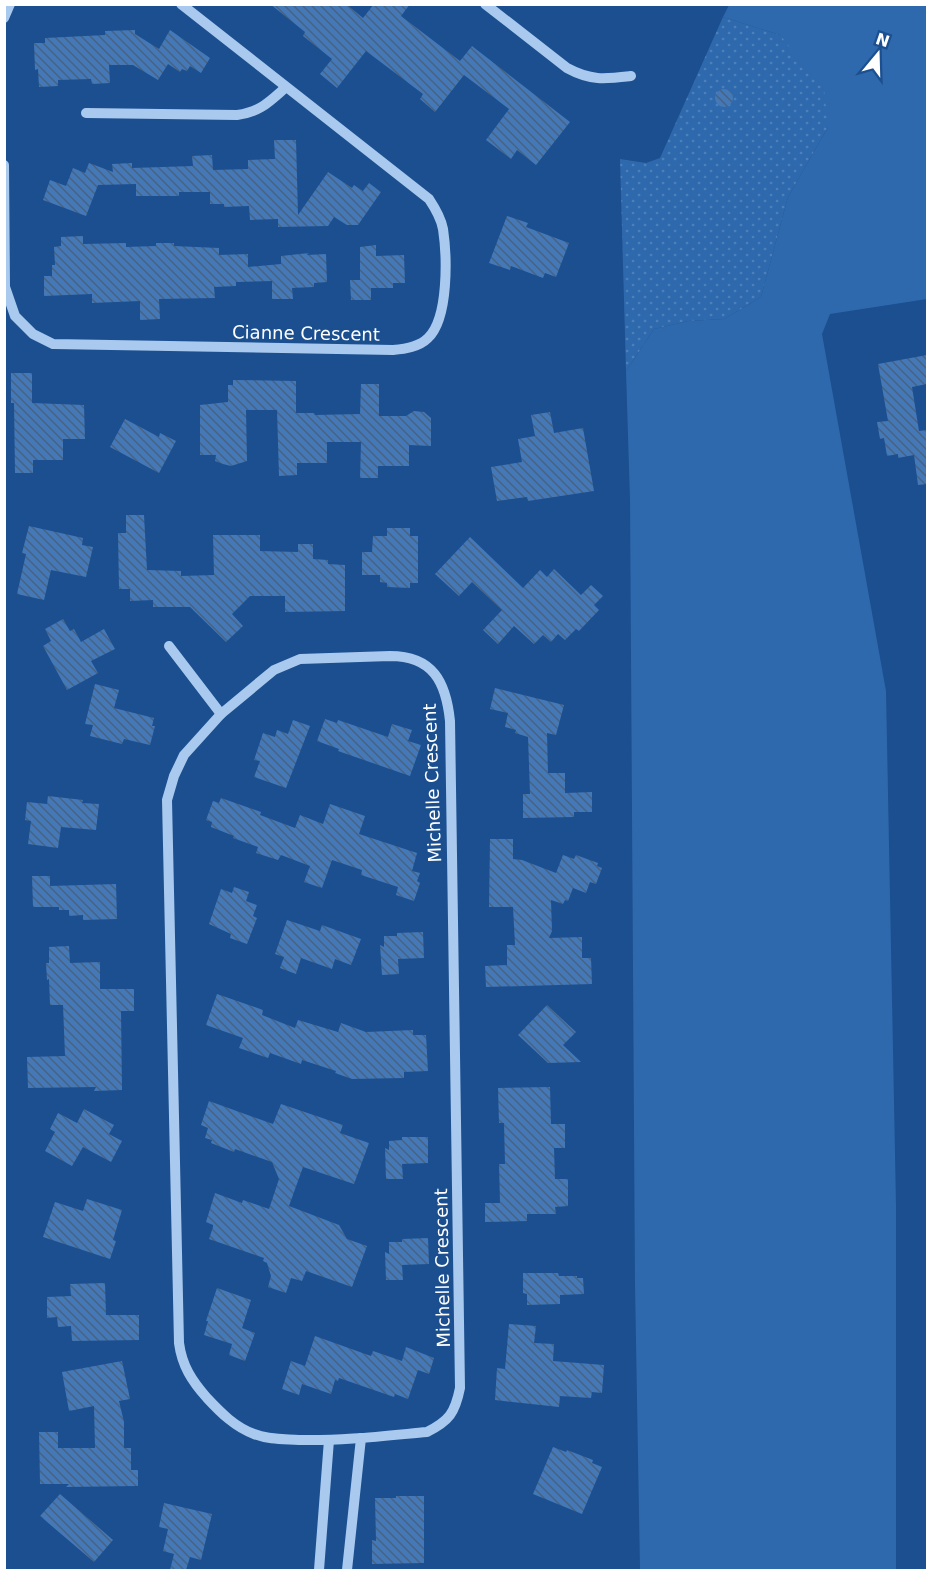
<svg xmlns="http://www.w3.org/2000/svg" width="932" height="1575" viewBox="0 0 932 1575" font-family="'DejaVu Sans',sans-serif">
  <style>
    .grass { fill: #2e69ad }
    .park { fill: url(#park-dots) }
    .building { fill: url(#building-back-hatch) }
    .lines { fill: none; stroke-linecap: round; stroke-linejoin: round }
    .minor { stroke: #a9c9ee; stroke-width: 10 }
    .labels { text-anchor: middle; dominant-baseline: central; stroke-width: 4.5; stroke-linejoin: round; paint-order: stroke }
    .street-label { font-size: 18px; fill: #fff; stroke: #1b4f8f }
  </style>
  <defs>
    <pattern id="park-dots" width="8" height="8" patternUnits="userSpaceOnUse" patternTransform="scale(1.5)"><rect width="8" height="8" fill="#2e69ad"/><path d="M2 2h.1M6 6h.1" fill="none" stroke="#4d80b9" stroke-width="1.8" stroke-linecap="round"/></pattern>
    <pattern id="building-back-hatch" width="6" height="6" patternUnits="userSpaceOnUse" patternTransform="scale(1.5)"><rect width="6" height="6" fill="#4478b7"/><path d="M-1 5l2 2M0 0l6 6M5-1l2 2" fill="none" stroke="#486282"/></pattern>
  </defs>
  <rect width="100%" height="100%" fill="#1b4f8f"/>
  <path class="grass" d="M729,5h198v294l-97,15 -8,20 64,357 10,513v366h-256l-5,-285 -5,-785 -4,-129 28,-42 34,-8 36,-2 37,-22 27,-100 40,-70 -48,-92 -57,-18z"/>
  <path class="park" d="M723,17l57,18 44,54 4,38 -40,70 -27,100 -37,22 -36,2 -34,8 -28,42 -6,-212 26,4 14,-5z"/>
  <g class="building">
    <path d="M270,4h76l17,14 11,-14h36l-9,12 59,45 12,-15 98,76 -34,43 -19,-15 -6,9 -25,-19 23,-31 -45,-34 -29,37 -15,-13 3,-5 -57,-43 -29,37 -17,-14 12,-15 -29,-23 2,-4z"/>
    <path d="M135,30v4l24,15 11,-19 40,28 -9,15 -11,-7 -3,5 -5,-2 -2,3 -12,-8 -10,16 -25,-15h-24l1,18 -18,1 -1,-5 -33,1v6l-19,1 -1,-18 -3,1 -1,-27h11v-5l60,-3v-4z"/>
    <circle cx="724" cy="98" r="9"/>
    <path d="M274,140h22l2,75 30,-43 24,16 2,-3 9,6 6,-8 12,9 -23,33h-11l-13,-8 -6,9 -50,1v-8l-28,1 -1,-14 -25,1v-3h-14v-12h-31v4h-43v-12l-38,1 -12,31 -43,-16 7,-20 16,6 7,-18 12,5 4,-10 24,9 -1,-8 20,-1v5l61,-2 -1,-10 20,-1 1,15 35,-1v-9l27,-1z"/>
    <path d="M507,216l21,7 -2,4 43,16 -13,34 -11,-4 -2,5 -32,-12 -1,4 -21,-7z"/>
    <path d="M83,236v8l43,-1v4l30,-1v-3h18v3l45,2v7l29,-1v13l33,-3v-8l28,-3 -2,2 19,-1 1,28 -13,1v4l-22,1 1,11h-21v-18l-36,1v4l-22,1 1,11 -56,1 1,20 -20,1v-19l-48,2v-9l-48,2v-20h8v-11h3l-1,-18 7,-1v-9z"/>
    <path d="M376,245v11l28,-1 1,28h-12v5h-22v12h-20l-1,-20h10v-33z"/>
    <path d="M927,355v29l-15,3 7,44 8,-1v54l-9,1 -4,-30 -16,3v-4l-11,2 -3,-18 -4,1 -3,-17 11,-1 -10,-57z"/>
    <path d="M11,373h21v30l52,2 1,34h-22v21h-30v13h-18l-1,-70h-3z"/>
    <path d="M233,380l63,1v32h18l1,2 45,-1 1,-30h18v32h27l8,-5 10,1 7,6v28l-22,-1v21h-31v12h-18l1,-36h-34v21h-30v12l-18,1 -2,-66h-31l1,51 -16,5 -8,-2 -8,-3 1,-6h-16v-50l28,-3v-17h5z"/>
    <path d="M550,412l4,21 29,-5 11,63 -66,10 -1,-4 -30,4 -6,-34 31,-5 -4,-23 17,-3 -4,-21z"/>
    <path d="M125,419l34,18 1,-4 16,8 -17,32 -49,-26z"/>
    <path d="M126,515h18l3,55 34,1v5l33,-1 -1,-40h47v16l38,1v-8h15v15l15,1v4l17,1v46l-60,1v-16h-35l-18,18 11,12 -17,16 -36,-35h-37v-7l-23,1v-12h-11l-1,-56h8z"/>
    <path d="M29,526l54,12 -1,7 11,2 -7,30 -35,-7 -7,30 -27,-6 9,-40 -4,-1z"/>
    <path d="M387,528h23v8h8v47h-8v5l-23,-1v-4l-7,-1v-7h-18v-23h10l1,-16h14z"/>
    <path d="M470,537l53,51 17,-18 7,7 7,-8 27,26 10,-10 12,11 -9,9 5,5 -20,21 -3,-2 -11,11 -7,-6 -7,8 -8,-7 -9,9 -20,-18 -16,18 -15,-14 19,-20 -30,-28 -13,14 -24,-22z"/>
    <path d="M63,619l7,12 4,-2 7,13 23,-13 11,20 -24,12 7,12 -31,17 -24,-44 8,-5 -6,-12z"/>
    <path d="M95,684l24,6 -5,18 40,10 -2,8h3l-5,19 -26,-6 -2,5 -32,-8 3,-11 -8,-1z"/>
    <path d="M495,688l69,17 -8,30 -9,-2 1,40h17v20l27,-1v20h-18v5l-51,1v-24h7l-2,-57 -13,-4 1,-3 -11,-3 3,-14 -18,-4z"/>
    <path d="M325,719l12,4 1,-3 50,17 4,-13 20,6 -4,11 13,4 -11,31 -72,-25 1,-2 -22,-8z"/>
    <path d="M293,720l17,6 -24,62 -32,-11 6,-16 -6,-1 9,-27 12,4 2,-7 11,4z"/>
    <path d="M48,796l35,4 -1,3 17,1 -3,26 -35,-3 -3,21 -30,-4 3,-23 -6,-1 2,-18 20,2z"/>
    <path d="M221,798l40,14 -1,3 35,13 5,-13 23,9 7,-20 35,12 -6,18 58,19 -5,18 8,2 -3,8 3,2 -6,18 -18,-6 2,-8 -37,-12 1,-5 -30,-10 -10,28 -18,-6 6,-16 -29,-11 -3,5 -22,-7 2,-6 -25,-9 1,-2 -23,-9 1,-5 -6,-2 7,-19 6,2z"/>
    <path d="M490,839h23v20l9,1 34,13 7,-18 11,4 2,-4 22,8 -1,3 5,2 -6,16 -6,-2 -4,11 -13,-5 -5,13 -3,-1 -2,4 -12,-4 1,31 -3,7 33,-1v21h9l1,26 -106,3 -1,-21 22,-1v-20h8l-2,-38h-24z"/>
    <path d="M32,876h18v10l66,-2 1,35 -34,1v-5l-14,1v-6h-10v-3h-26z"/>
    <path d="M234,887l15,5 -3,9 11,4 -4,11 4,2 -10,26 -17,-6 1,-4 -22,-10 12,-35 11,4z"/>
    <path d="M287,920l33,11 2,-6 39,14 -10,26 -16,-6 -3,10 -31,-11 -5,16 -16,-6 4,-11 -9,-3z"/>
    <path d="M423,932l1,26 -26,1 1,15 -17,1 -2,-30 4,2v-11h13v-3z"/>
    <path d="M69,946l1,17 30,-1v27h34v22h-13l1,79 -28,1 2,-4 -68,1 -1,-31 38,-1 -2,-51h-13l-1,-26 -2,1 -1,-17h3v-16z"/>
    <path d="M217,994l46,16 -1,5 33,13 3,-8 40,12 3,-9 25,9 47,-2v5h13l2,36 -24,1v6l-52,1 -17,-6 1,-2 -34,-11 -1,4 -31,-11 -2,5 -29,-10 4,-10 -37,-13z"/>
    <path d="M547,1005l29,27 -13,13 18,17 -33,1 -30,-28z"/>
    <path d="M550,1087l1,37h14v24h-11l1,31h13v27l-13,1 1,7h-29v7l-42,1v-19h15l-1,-39h6l-1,-41h-5l-1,-35z"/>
    <path d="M209,1101l64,23 8,-20 62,21 -3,8 29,10 -15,41 -51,-17 -14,39 50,19 8,14 20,7 -15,41 -46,-16 -4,10 -11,-3 -5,15 -18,-6 3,-11 -4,-13 -4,-2 1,-3 -55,-19 4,-12v-2l-7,-3 9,-29 27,10 1,-3 26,9 10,-30 -7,-17 -37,-13 -1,3 -23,-9 1,-3 -7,-2 3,-10 -7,-3z"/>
    <path d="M84,1109l30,16 -5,9 13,7 -11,21 -28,-15 -11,19 -27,-15 10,-19 -5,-3 8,-16 19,10z"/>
    <path d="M402,1137h26v26l-26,1 1,15h-17l-1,-31 4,2v-9l13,-1z"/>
    <path d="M87,1199l35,11 -9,30 3,1 -6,18 -67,-22 12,-35 28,9z"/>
    <path d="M428,1238l1,26 -27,1 1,15h-17l-1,-28 4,2v-12h13v-3z"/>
    <path d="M523,1273h35l1,3h18v2h6l1,16 -24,1v9l-33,1v-11l-4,-1z"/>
    <path d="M105,1283l1,32h33v25l-67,1 -1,-15 -13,1 -1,-10 -10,1v-21l24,-1 -1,-12z"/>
    <path d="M217,1288l34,12 -9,28 13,5 -10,28 -16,-6 3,-11 -28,-9 4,-14h-2z"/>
    <path d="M509,1324l27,2 -2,17 20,1 -1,17 51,4 -2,28 -10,-1 -1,6 -31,-2 -1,11 -64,-7 2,-32 8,1z"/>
    <path d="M315,1336l56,20 2,-5 29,10 4,-14 28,11 -5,16 -11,-4 -10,29 -13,-5 -1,3 -55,-19 -1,3 -3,-1 -4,14 -29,-10 -3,11 -17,-6 9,-28 14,5z"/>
    <path d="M122,1361l8,38 -11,2 5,21v26h7v22h7v16l-72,1 3,-3h-29l-1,-52h19v16h37l-1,-42 -25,5 -7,-39z"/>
    <path d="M553,1447l13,5 1,-2 26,10 -1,3 10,4 -20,47 -49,-20z"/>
    <path d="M60,1494l53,46 -19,22 -54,-46z"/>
    <path d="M396,1496h28v67l-52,1v-24l4,1 -1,-43h21z"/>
    <path d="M164,1503l48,11 -11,46 -11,-3 -4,13h-16l4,-16 -11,-3 5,-22 -9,-2z"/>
  </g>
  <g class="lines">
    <g class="minor">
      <path d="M485,4l82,64c24,13 38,11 64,8"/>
      <path d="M4,18l6,-14"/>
      <path d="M86,113l151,2c23,-3 32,-13 48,-27"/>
      <path d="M4,165l1,122 10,29 18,18 20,10 340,6c12,-1 26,-3 35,-12 21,-20 19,-82 15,-109 -2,-11 -8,-21 -14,-30l-248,-195"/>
      <path d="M169,646l52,68"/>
      <path d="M390,656c43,0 56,26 60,65l10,667c-5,25 -11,33 -33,44 -43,4 -85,9 -128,8 -15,-1 -30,0 -45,-6 -19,-7 -33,-21 -47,-36 -15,-17 -25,-32 -28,-55l-12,-543 7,-24 10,-21 37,-41 53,-44 26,-11z"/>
      <path d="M319,1570l10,-130"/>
      <path d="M347,1570l14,-132"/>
    </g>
  </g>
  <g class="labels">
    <g class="street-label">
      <text transform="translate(306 333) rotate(1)">Cianne Crescent</text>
      <text transform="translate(432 783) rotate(-92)">Michelle Crescent</text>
      <text transform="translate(442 1268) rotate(-91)">Michelle Crescent</text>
    </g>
  </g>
  <rect width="932" height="1575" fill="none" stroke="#ffffff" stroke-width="12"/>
  <g transform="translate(878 54) rotate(19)" stroke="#1b4f8f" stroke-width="4.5" paint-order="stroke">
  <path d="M0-4.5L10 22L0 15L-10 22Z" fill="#ffffff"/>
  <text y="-9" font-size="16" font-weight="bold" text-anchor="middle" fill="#ffffff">N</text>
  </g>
</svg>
